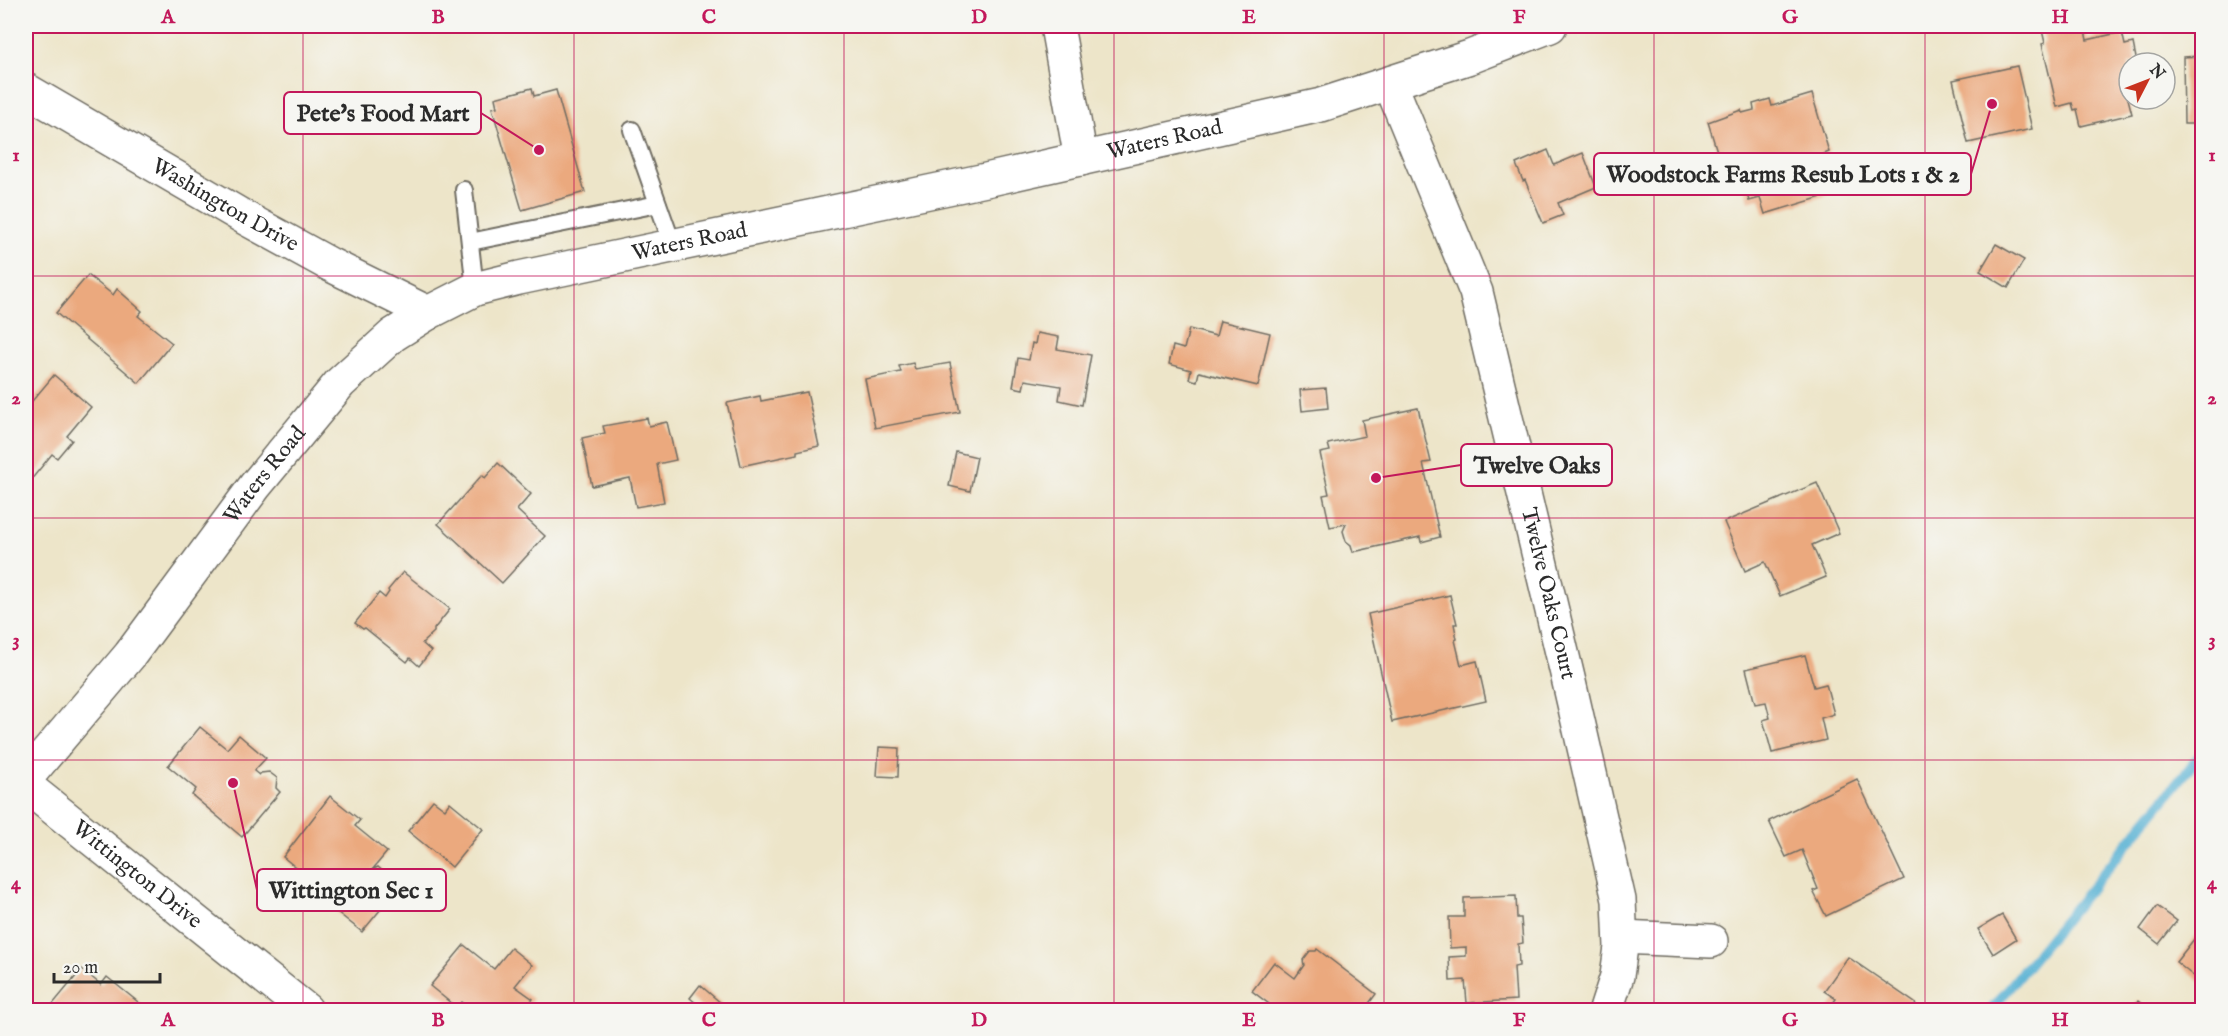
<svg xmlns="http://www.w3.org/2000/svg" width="2228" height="1036" viewBox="0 0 2228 1036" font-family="'IM FELL English',serif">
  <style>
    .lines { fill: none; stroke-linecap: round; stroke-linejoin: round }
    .stream { stroke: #55b0d3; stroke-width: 10 }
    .building { fill: #eba97e }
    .service-casing { stroke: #6f6c62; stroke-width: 20 }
    .minor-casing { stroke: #6f6c62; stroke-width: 36 }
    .tertiary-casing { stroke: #6f6c62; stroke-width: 36 }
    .service { stroke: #fff; stroke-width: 16 }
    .minor { stroke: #fff; stroke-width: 33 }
    .tertiary { stroke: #fff; stroke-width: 33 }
    .grid { fill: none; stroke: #c2185b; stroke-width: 1.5; stroke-opacity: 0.55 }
    .labels { text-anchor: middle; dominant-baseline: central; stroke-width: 4.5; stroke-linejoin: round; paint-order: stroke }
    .street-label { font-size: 22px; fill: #2b2b2b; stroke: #f6f6f2 }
    .leader { fill: none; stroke: #c2185b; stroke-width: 2 }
    .callout-dot { fill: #c2185b; stroke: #f6f6f2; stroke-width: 2 }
    .callout { fill: #f6f6f2; stroke: #c2185b; stroke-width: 2 }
    .callout-label { font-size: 24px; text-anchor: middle; font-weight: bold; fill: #2b2b2b }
    .neatline { fill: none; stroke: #c2185b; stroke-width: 2 }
    .grid-label { font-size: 20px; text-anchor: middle; font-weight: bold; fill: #c2185b }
  </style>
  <rect width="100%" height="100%" fill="#f6f6f2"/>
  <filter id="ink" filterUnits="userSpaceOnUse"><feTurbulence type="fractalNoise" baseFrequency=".0167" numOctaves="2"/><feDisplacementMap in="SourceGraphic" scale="12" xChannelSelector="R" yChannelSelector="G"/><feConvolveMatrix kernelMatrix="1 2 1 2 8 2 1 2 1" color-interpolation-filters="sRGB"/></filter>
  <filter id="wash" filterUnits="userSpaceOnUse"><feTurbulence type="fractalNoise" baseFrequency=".008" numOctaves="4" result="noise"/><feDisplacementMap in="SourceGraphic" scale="24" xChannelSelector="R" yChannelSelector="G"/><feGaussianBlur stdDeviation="1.35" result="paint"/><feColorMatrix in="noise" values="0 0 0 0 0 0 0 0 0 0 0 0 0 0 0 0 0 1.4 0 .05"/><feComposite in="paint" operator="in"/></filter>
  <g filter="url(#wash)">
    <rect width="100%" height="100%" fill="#ede5c9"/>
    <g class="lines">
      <path class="stream" d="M1991,1010l211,-257"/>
    </g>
    <g id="blocks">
      <g class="building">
        <path d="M2041,26h43l3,14 35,-8 3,13 8,-2 4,20h-8v27l-3,1 6,23 -51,12 -4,-17 -3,1 -2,-7 -15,4 -15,-63 3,-1z"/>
        <path d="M2202,56v68h-18l-1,-67z"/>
        <path d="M2017,66l15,63 -64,14 -15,-63z"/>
        <path d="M532,88l2,8 22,-6 29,102 -63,18 -30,-102 5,-1 -2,-9z"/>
        <path d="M1812,94l17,58 -5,2 11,39 -70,21 -5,-16 -11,3 -4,-14 11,-3 -3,-9 -18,6 -8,-26 -8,3 -11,-36 33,-12 1,3 12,-3 -1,-6 17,-5 2,7z"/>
        <path d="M1548,150l6,15 29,-12 13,34 -38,16 5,12 -20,8 -18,-43 -2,1 -7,-17z"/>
        <path d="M1996,244l28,16 -16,28 -28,-17z"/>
        <path d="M88,275l25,20 4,-6 25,22 -4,5 34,27 -33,40 -83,-70z"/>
        <path d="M1220,321l50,12 -12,53 -59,-14 -2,9 -8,-2 2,-9 -22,-6 4,-18 11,3 5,-20 27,7z"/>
        <path d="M1037,333l22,4 -2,12 34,6 -9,50 -23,-5 2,-14 -36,-6 -2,9 -10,-2 5,-29 11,2 3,-17 3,1z"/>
        <path d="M913,363l2,6 35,-6 10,49 -85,16 -10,-49 36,-7 -2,-6z"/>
        <path d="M54,375l37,32 -24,29 5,4 -15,18 -5,-4 -26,32v-82l2,2z"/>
        <path d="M1326,388l2,20 -26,3 -2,-21z"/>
        <path d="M807,392l12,54 -22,5v3l-56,12 -14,-63 33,-7 1,5z"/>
        <path d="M1418,408l13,54 -8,1 17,74 -19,5 -1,-5 -67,15 -2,-7 -5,-4 -3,-10 3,-7 -16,3 -7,-32 6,-1 -9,-41 10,-2 -2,-7 37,-8 -3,-16z"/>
        <path d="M647,418l2,8 18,-4 9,38 -19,4 7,38 -28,5 -6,-29 -38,8 -10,-48 23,-5 -2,-7z"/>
        <path d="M956,452l21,5 -7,34 -21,-5z"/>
        <path d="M498,463l33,31 -14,16 28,26 -43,47 -64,-59 44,-49 3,3z"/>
        <path d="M1817,483l22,50 -27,12 14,32 -46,19 -15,-34 -20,9 -21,-49z"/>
        <path d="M403,572l47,37 -16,20v3l-12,11 9,8 -12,15 -9,-8 -3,4 -42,-34 -2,1 -8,-6 24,-30 6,5 4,-6 -1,-2z"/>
        <path d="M1450,595l7,29h-3l3,15 -2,1 6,25 16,-4 9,40 -94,21 -24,-108z"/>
        <path d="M1805,655l9,32 12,-3 8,30 -13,4 5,22 -54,13 -9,-33 7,-2 -4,-16 -11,2 -9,-35z"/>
        <path d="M200,727l27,22 12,-14 27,23 -12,13 5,4 2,-2 8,-1 8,6 -1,10 4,4 -38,45 -50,-42 4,-6 -28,-23z"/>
        <path d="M879,747l20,1 -1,29 -21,-1z"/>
        <path d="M1857,779l47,100 -78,37 -13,-25 5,-2 -16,-39 -16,7 -17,-36z"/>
        <path d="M330,796l30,24 -5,6 32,26 -15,18 6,-3 9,8 -2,9 10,8 -33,40 -67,-54 5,-7 -17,-14z"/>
        <path d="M433,800l12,9 5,-7 33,27 -31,38 -44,-36z"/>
        <path d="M1516,896l1,22h4l2,25 -5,1 1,22 -5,1 2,33 -49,3 -2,-23 -15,1 -1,-24 17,-1v-9l-16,1 -1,-31h15v-19z"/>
        <path d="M2157,906l20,15 -18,23 -19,-15z"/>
        <path d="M2002,915l14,24 -23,15 -15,-25z"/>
        <path d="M2198,934l3,2 1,-2v49l-26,-21z"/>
        <path d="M464,945l30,24 17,-21 21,17 -17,21 18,13 -9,11h-52l-10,-8 -5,6 -27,-22z"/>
        <path d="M1317,949l59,45 -12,16h-93l2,-3 -21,-16 22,-29 21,16 9,-13 -1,-5 7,-9h6z"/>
        <path d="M1848,957l67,46 2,7h-89l8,-11 -12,-8z"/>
        <path d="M82,969l19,16 6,-8 41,33h-89l-7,-5z"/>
        <path d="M700,985l22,19 -6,6h-12l-14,-12z"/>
        <path d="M2138,1001l11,9h-19z"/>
      </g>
    </g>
  </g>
  <g filter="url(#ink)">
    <use href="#blocks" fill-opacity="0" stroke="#6f6c62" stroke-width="1.5"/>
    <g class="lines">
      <g class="service-casing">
        <g id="service">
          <path d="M632,130l41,116"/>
          <path d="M464,190l11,99"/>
          <path d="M470,242l188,-38"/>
        </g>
      </g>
      <g class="minor-casing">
        <g id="minor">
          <path d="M1057,26l24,133"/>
          <path id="s1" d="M1390,83l86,209 93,390 50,218 2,47 -4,29 -11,34"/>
          <path id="s2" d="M26,90l221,129 84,46 97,48"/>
          <path id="s3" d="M26,786l280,224"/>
          <path d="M1621,937l90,4"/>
        </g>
      </g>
      <g class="tertiary-casing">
        <g id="tertiary">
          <path id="s4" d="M26,778l104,-123 125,-169 85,-103 53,-48 35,-22 47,-24 44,-11 467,-98 335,-75 149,-48 80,-31"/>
        </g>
      </g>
      <use href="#service" class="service"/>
      <use href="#minor" class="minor"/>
      <use href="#tertiary" class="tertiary"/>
    </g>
  </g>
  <path class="grid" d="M303,26v984M574,26v984M844,26v984M1114,26v984M1384,26v984M1654,26v984M1925,26v984M26,276h2176M26,518h2176M26,760h2176"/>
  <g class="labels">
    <g class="street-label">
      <text stroke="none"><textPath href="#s4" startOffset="1376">Waters Road</textPath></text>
      <text stroke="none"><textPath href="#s2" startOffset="230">Washington Drive</textPath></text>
      <text stroke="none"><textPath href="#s4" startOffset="890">Waters Road</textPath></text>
      <text stroke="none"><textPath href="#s4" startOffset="386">Waters Road</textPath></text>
      <text stroke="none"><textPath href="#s1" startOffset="536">Twelve Oaks Court</textPath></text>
      <text stroke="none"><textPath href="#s3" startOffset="142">Wittington Drive</textPath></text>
    </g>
  </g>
  <path class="leader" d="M539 150L481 113M1992 104L1971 174M1376 478L1461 465M233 783L257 890"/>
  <g class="callout-dot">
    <circle cx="539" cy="150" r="6"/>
    <circle cx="1992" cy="104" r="6"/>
    <circle cx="1376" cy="478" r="6"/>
    <circle cx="233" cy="783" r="6"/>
  </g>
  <g class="callout">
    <rect x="284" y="92" width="197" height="42" rx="6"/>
    <rect x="1594" y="153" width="377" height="42" rx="6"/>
    <rect x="1461" y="444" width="151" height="42" rx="6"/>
    <rect x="257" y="869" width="189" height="42" rx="6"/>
  </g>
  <g class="callout-label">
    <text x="383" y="121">Pete's Food Mart</text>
    <text x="1783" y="182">Woodstock Farms Resub Lots 1 &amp; 2</text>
    <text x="1537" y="473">Twelve Oaks</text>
    <text x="351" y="898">Wittington Sec 1</text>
  </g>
  <rect width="2228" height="1036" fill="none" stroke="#f6f6f2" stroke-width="66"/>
  <g transform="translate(2147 81) rotate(48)"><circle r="28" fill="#f6f6f2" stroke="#a5a5a2" stroke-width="1.5"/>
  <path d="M0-4.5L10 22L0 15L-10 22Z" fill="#c8321e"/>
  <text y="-9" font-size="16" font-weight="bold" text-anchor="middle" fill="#2b2b2b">N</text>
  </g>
  <path d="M54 973v9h106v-9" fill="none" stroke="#2b2b2b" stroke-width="3"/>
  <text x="63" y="973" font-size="18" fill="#2b2b2b" stroke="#f6f6f2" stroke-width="4.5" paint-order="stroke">20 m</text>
  <rect x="33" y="33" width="2162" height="970" class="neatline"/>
  <g class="grid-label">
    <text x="168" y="23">A</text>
    <text x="438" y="23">B</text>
    <text x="709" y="23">C</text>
    <text x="979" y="23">D</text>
    <text x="1249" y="23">E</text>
    <text x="1519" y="23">F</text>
    <text x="1790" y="23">G</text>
    <text x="2060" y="23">H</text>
    <text x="16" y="161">1</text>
    <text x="2212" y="161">1</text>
    <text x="16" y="404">2</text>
    <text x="2212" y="404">2</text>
    <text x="16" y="646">3</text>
    <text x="2212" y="646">3</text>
    <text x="16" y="889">4</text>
    <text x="2212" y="889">4</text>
    <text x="168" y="1026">A</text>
    <text x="438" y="1026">B</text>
    <text x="709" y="1026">C</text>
    <text x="979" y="1026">D</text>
    <text x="1249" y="1026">E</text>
    <text x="1519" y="1026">F</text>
    <text x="1790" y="1026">G</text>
    <text x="2060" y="1026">H</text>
  </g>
</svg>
